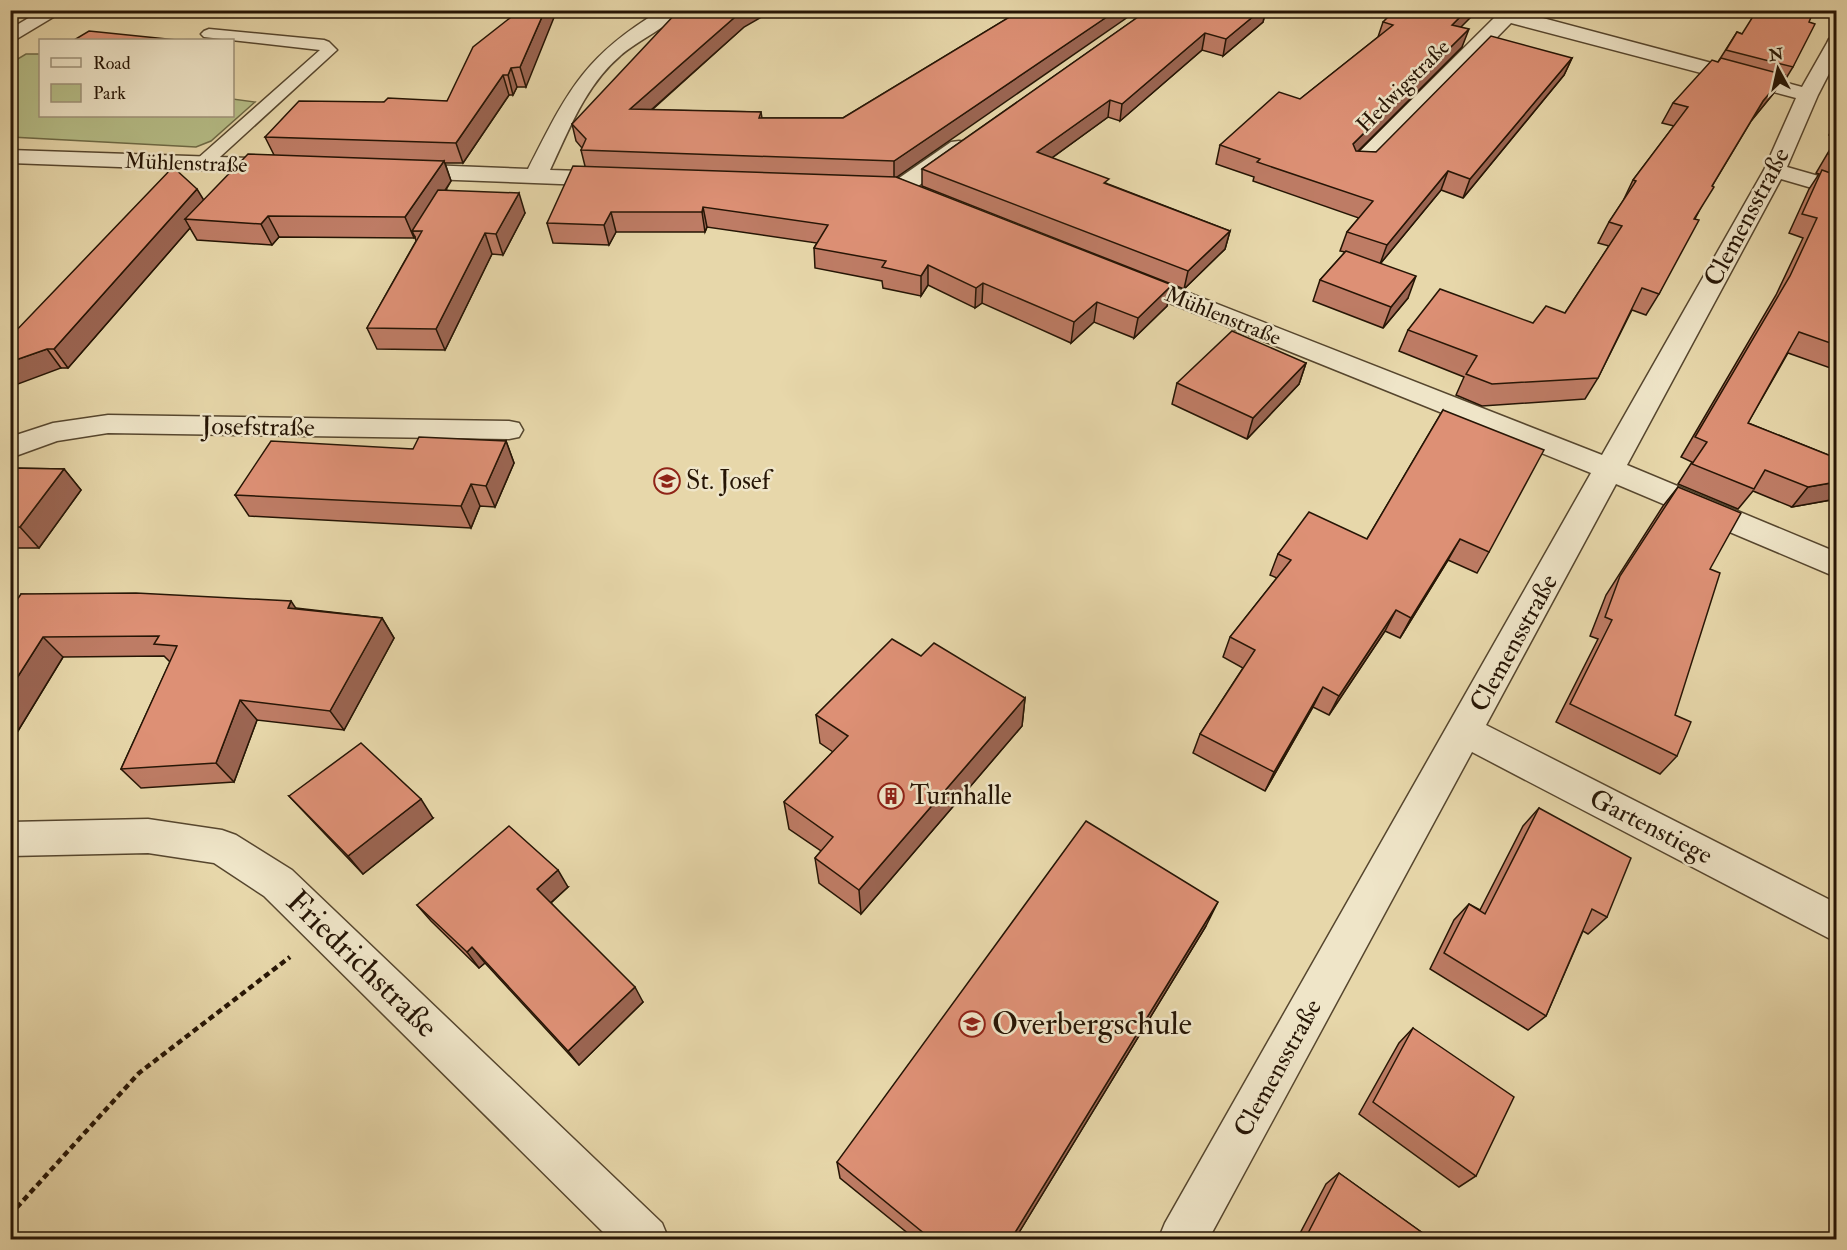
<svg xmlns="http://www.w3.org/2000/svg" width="1847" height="1250" viewBox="0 0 1847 1250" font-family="'IM FELL Double Pica',serif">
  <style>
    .green { fill: #b6be88; stroke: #6e6a46; stroke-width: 1.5 }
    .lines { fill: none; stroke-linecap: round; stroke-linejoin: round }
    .service-casing { stroke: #56462e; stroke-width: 3 }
    .minor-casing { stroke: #56462e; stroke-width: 3 }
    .tertiary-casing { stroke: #56462e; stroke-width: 3 }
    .path { stroke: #261505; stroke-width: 4.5; stroke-dasharray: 6 4; stroke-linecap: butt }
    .service { fill: #efe5c8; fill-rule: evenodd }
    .minor { fill: #efe5c8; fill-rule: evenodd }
    .tertiary { fill: #efe5c8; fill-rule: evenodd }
    .wall { fill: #be7c65; stroke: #261505; stroke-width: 1.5 }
    .shaded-wall { fill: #9b6552; stroke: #261505; stroke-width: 1.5 }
    .building { fill: #dd9075; stroke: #261505; stroke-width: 1.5 }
    .labels { text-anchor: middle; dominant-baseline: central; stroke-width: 5; stroke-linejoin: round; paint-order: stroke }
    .far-street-label { font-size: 22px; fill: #261505; stroke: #efe5c8 }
    .street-label { font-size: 26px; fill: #261505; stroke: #efe5c8 }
    .poi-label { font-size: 26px; fill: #261505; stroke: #efe5c8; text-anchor: start }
    .near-street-label { font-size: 32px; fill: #261505; stroke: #efe5c8 }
    .near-poi-label { font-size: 32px; fill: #261505; stroke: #efe5c8; text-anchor: start }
  </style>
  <rect width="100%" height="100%" fill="#e7d7aa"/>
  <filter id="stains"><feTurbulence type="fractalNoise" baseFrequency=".00333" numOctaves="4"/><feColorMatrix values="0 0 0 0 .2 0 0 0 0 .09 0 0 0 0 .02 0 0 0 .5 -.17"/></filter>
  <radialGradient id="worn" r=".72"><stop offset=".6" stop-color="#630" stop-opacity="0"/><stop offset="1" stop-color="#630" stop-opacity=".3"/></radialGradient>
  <path class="green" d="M26,54h14v62h192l1,-17 22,3 -44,39 -15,6 -185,-10v-74z"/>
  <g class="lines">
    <g class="service-casing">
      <path id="service" d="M209,29l115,11 5,2 8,8 -128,117h-12l-3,-4 3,-4 123,-109 -116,-13 -3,-3 3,-3z"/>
    </g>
    <g class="minor-casing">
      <g id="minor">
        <path d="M661,10h23c-10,13 -49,32 -64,46 -35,30 -51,74 -70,114l62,2 8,2 3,5 -3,5 -8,2 -209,-8 -8,-2 -3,-5 3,-5 8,-2 125,5c40,-78 55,-112 133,-159z"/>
        <path d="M1495,10h18l289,77 25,-44 2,-4 7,-2v23l-18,35 -31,72 49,14v14l-55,-16 -154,286 209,87v25l-220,-93 -130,241 350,178v39l-364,-190 -264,488h-50l7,-17 426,-750 -471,-190 -3,-5 3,-5 9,-2 9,2 464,182 162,-285 32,-72 -285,-75 -143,146h-16l-3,-5 3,-5 145,-144z"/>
        <path d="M959,141l8,1 3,5 -3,5 -59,41h-16l-3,-5 3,-5 59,-41z"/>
        <path d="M10,150l272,9 8,2 3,5 -3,5 -8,2 -272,-10z"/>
        <path d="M108,415l401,6 10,2 4,7 -4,7 -10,2 -401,-6 -51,8 -47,17v-21l43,-14z"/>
        <path d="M148,819l74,11 14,5 56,35 370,353 7,17h-58l-347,-344 -50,-33 -66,-10 -138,3v-34z"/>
      </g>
    </g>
    <g class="tertiary-casing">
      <path id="tertiary" d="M42,10h23l-55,33v-14z"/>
    </g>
    <path class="path" d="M10,1215l129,-142 151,-116"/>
    <use href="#service" class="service"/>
    <use href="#minor" class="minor"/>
    <use href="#tertiary" class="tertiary"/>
  </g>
  <g class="wall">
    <path d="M520,10l6,77h-9l-4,8h-4l-46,68h-18l6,18 -5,9 79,23 -22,42 -11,-1 -47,96 -68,-1 -10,-21 49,-87 -1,-4 -1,1 -135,-1 -7,8 -75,-5 -7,-12 -122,140h-7l-51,-31 194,-137 70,-45 -9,-18 119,-35 63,-1z"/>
    <path d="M1021,10l-125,167 271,129 -33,32 -40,-16 -23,21 -89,-40 -7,5 -47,-23 -7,11 -38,-8 -1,-7 -67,-13 -1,-20 3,-5 -110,-16 -2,5h-89l-7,13 -56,-2 -6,-20 38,-57 -4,-16 1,-2 -6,-7 -4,-17 172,-97 -92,83 109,2 1,6h81z"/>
    <path d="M1148,10h118l-3,12 -40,34 -21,-6 -82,71 -12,-4 -56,41 56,26 122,47 -5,18 -41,40 -262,-103v-17z"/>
    <path d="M1383,22l78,5 1,20 -104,105h18l196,-94 -8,17 -101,123 -22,-8 -61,74 28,34 -25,30 -70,-27 7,-21 25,-28 -5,-1 7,-19 12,-14 -106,-37 1,-4 -38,-13 4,-19 80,-46 78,-62z"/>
    <path d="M1809,22l-16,45 -8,13 -3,-1 -9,15 -22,27 -39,65 -17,33 -36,75 -13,21 -14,-5 -34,68 -13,21 -103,7 -26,-11 8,-18 -65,-26 9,-21 125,-7 32,-10 44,-67 -11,-3 11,-21 14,-21 10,-21 41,-54 -12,-3 11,-20 45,-41 19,-30 5,2z"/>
    <path d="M1836,119v19l-7,-3z"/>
    <path d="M1836,139v231l-48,-17 -40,70 88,35v41l-44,8 -39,-16 -15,18 -60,-25 14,-22 -11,-5 95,-162 27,-57 -14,-5 20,-44 10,-15 -3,-1z"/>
    <path d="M1306,363l-7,21 -52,55 -75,-35 5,-21z"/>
    <path d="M1443,410l46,142 -12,21 -29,-13 -48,78 -15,-7 -56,84 -16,-8 -48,84 -72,-38 7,-19 43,-66 -20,-11 7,-20 47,-59 -7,-3 8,-21 89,-15z"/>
    <path d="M506,441l8,22 -19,44 -15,-1 -9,22 -222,-12 -14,-21 178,-46z"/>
    <path d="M10,468l54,1 17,21 -42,58h-29z"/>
    <path d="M1678,487l32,82 -35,146 2,41 -17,18 -104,-52 42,-83 -8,-3 16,-41 57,-89z"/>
    <path d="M21,594l275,14 86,10 12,20 -50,92 -87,-10 -23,62 -93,6 -20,-19 49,-107 -6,-6 -101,1 -53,87z"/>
    <path d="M921,656l104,42 -3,28 -161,188 -42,-31 -4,-25 6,-7 -32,-22 -5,-27 49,-50 -13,-9 -4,-28z"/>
    <path d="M289,796l144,22 -70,56 -57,-60z"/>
    <path d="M1539,808l68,109 -19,17 -5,-3 -37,85 -18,14 -98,-61 24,-49 15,-16 11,6 43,-84z"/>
    <path d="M568,887l-17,16 92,99 -64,63 -94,-102 -6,5 -48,-47 -14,-16z"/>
    <path d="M1206,926l-191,313h-100l-75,-61 -3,-16z"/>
    <path d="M1413,1028l63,148 -17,11 -100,-73 40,-71z"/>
    <path d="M1339,1173l92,66h-134l29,-55z"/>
  </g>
  <g class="shaded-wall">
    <path d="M545,10h12l-31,77 -6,-20z"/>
    <path d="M743,10h31l-30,17 -111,99 -3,-17z"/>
    <path d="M1117,10h21l-244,169v-18z"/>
    <path d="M1261,10h5l-3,12 -40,34 3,-17z"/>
    <path d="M1467,10h11l-32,32 6,-17z"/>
    <path d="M1469,29l-7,18 -115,115 6,-18z"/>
    <path d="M1205,33l-3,17 -82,71 2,-17z"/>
    <path d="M1572,58l-8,17 -101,123 7,-19z"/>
    <path d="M511,68l6,19 -4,8 -5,-20z"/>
    <path d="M503,75l6,20 -46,68 -7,-20z"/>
    <path d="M1785,75l-12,19 -22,27 12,-20z"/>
    <path d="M1110,100l-2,17 -73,53 2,-18z"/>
    <path d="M444,161l7,20 -32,50h-7l3,6 -1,1 -9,-21z"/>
    <path d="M1448,171l-7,19 -61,74 7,-19z"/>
    <path d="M197,189l11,18 -23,12 5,9 -122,140 -14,-19z"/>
    <path d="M519,193l6,20 -22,42 -7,-21z"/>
    <path d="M703,207l4,20 -2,5 -3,-20z"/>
    <path d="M611,212l5,20 -7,13 -5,-20z"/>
    <path d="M268,216l11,21 -7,8 -11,-21z"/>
    <path d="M1230,231l-5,18 -41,40 4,-18z"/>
    <path d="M485,233l7,21 -47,96 -9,-21z"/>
    <path d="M928,265v20l-7,11v-20z"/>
    <path d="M1416,276l-8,22 -25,30 8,-21z"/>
    <path d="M983,283l-1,20 -7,5 1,-20z"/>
    <path d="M1172,285l-5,21 -33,32 4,-20z"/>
    <path d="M1097,302l-3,20 -23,21 3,-21z"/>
    <path d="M47,349l14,19 -51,19v-25z"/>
    <path d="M1306,363l-7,21 -52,55 6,-21z"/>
    <path d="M506,441l8,22 -19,44 -9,-21z"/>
    <path d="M64,469l17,21 -42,58 -19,-21z"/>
    <path d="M1836,482v17l-44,8 16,-20z"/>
    <path d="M471,484l9,22 -9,22 -10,-22z"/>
    <path d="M1460,539l-12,21 -48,78 11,-20z"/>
    <path d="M291,601l14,21 -17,-14z"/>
    <path d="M1396,610l-11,21 -56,84 10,-19z"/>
    <path d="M382,618l12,20 -50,92 -14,-19z"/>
    <path d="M43,637l20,20 -53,87v-55z"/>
    <path d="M1323,687l-10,20 -48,84 9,-19z"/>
    <path d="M1025,698l-3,28 -161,188 -2,-24z"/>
    <path d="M240,700l17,20 -23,62 -18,-19z"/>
    <path d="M421,799l12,19 -70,56 -15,-18z"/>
    <path d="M558,870l10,17 -21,19 -10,-17z"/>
    <path d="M1218,902l-12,24 -191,313h-4z"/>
    <path d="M472,947l13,16 -6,5 -12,-16z"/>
    <path d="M635,987l8,15 -64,63 -11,-14z"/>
  </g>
  <g class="building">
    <path d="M520,10h25l-25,57 -9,1 -3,7h-5l-47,68 -191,-6 34,-36 85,1 4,-4 59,3 26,-54z"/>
    <path d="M679,10h64l-113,99 131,3 -2,6h84l178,-108h9l11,4 5,-4h71l-223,151 -313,-11 5,-11 -14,-15z"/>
    <path d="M1148,10h113l-35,29 -21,-6 -83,71 -12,-4 -73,52 72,27 -5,4 126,48 -42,40 -266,-102z"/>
    <path d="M1395,10h72l-15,15 17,4 -116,115 3,7 20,1 115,-116 81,22 -102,121 -22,-8 -61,74 -40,-13 26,-31 -116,-39 3,-3 -40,-14 59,-53 21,7 93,-74 -10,-3z"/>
    <path d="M1757,10h57l-5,12 6,2 -22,43 -67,-17 11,-18 5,2z"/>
    <path d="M89,31l88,9h-103z"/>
    <path d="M1721,58l64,17 -22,26 -51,85 2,1 -20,32 5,1 -40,74 -17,-6 -44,90 -106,6 -26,-10 11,-18 -69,-26 32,-41 93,34 13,-17 19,7 57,-87 -13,-4 27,-41 -3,-1 55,-73 -15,-4 39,-43 6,2z"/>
    <path d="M1836,141v15l-7,-2z"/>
    <path d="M248,154l196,7 -39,56 -137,-1 -7,8 -76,-5z"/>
    <path d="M573,166l323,11 276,108 -34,33 -41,-16 -23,20 -91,-39 -7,5 -48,-23 -7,11 -39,-9 4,-6 -72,-13 14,-23 -125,-18 -1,5h-91l-7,13 -57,-2z"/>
    <path d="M173,167l24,22 -143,160h-7l-37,13v-25z"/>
    <path d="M1822,170l14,5v170l-37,-13 -51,91 88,35v24l-28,5 -43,-17 -11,19 -62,-25 15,-22 -12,-5 95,-161 27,-58 -15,-4z"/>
    <path d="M438,190l81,3 -23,41 -11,-1 -49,96 -69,-1 55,-97h-10z"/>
    <path d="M1346,251l70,25 -25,31 -71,-27z"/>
    <path d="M1232,331l74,32 -53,55 -76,-35z"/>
    <path d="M1443,410l101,40 -55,102 -29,-13 -49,79 -15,-8 -57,86 -16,-9 -49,85 -74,-38 55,-84 -25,-13 61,-77 -13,-6 31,-42 58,27z"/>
    <path d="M419,437l87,4 -20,45 -15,-2 -10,22 -226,-11 36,-54 142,8z"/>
    <path d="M10,468l54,1 -44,58h-10z"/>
    <path d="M1678,487l63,26 -31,56 10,4 -45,142 16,7 -14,34 -107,-52 42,-84 -7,-3 15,-41z"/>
    <path d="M136,593l155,8 -3,7 94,10 -52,93 -90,-11 -24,63 -95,6 56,-123 -23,-2 5,-8 -116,1 -33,52v-79l11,-16z"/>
    <path d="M892,639l29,17 13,-13 91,55 -166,192 -44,-32 18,-21 -49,-35 64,-66 -32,-21z"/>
    <path d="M361,743l60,56 -73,57 -59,-60z"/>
    <path d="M1539,808l92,50 -24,59 -15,-8 -46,107 -102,-63 25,-49 16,10z"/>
    <path d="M1086,821l132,81 -207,337h-80l-94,-77z"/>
    <path d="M509,826l49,44 -21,19 98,98 -67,64 -96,-104 -5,5 -50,-47z"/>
    <path d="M1413,1028l101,69 -38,79 -103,-74z"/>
    <path d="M1339,1173l92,66h-126z"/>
  </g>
  <defs>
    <g id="school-ring" transform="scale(1.35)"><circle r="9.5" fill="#efe5c8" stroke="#8f2418" stroke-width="1.5"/><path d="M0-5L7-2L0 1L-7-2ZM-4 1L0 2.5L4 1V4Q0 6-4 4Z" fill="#8f2418"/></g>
    <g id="building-ring" transform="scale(1.35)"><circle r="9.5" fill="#efe5c8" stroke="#8f2418" stroke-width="1.5"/><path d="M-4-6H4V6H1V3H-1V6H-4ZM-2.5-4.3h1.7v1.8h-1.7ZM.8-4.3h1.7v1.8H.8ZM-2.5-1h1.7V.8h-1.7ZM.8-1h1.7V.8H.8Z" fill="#8f2418"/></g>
  </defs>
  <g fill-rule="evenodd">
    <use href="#school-ring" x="667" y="481"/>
    <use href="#building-ring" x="891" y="796"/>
    <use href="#school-ring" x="972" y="1024"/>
  </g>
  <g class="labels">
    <g class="far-street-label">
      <text transform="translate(1403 86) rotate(-45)">Hedwigstraße</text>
      <text transform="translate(186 163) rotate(2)">Mühlenstraße</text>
      <text transform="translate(1223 316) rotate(22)">Mühlenstraße</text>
    </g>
    <g class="street-label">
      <text transform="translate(1747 217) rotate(-62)">Clemensstraße</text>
      <text transform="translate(258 427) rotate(1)">Josefstraße</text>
      <text transform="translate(1514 643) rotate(-61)">Clemensstraße</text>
      <text transform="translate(1651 827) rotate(27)">Gartenstiege</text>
      <text transform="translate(1278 1068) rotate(-61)">Clemensstraße</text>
    </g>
    <g class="poi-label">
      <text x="686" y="481">St. Josef</text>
      <text x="910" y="796">Turnhalle</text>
    </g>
    <g class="near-street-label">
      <text transform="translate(362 964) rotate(44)">Friedrichstraße</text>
    </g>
    <g class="near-poi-label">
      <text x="992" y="1024">Overbergschule</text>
    </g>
  </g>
  <rect width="1847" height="1250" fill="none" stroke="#e7d7aa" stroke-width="36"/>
  <rect x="12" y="12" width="1823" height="1226" fill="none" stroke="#261505" stroke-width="3"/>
  <rect x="18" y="18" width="1811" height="1214" fill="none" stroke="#261505" stroke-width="1.5"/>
  <rect x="39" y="39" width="195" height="78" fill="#efe5c8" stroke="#9f927a" stroke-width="1.5"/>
  <rect x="51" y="58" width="30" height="9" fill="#efe5c8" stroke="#9f927a" stroke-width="1.5"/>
  <text x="93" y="69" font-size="18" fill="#261505">Road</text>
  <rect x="51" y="84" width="30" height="18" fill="#b6be88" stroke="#9f927a" stroke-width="1.5"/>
  <text x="93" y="99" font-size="18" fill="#261505">Park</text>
  <g transform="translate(1778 69) rotate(352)" stroke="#efe5c8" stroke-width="4.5" paint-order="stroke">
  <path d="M0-4.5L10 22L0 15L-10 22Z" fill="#261505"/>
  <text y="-9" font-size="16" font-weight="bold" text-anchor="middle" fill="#261505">N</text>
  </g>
  <rect width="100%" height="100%" filter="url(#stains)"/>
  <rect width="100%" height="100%" fill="url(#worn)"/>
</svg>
